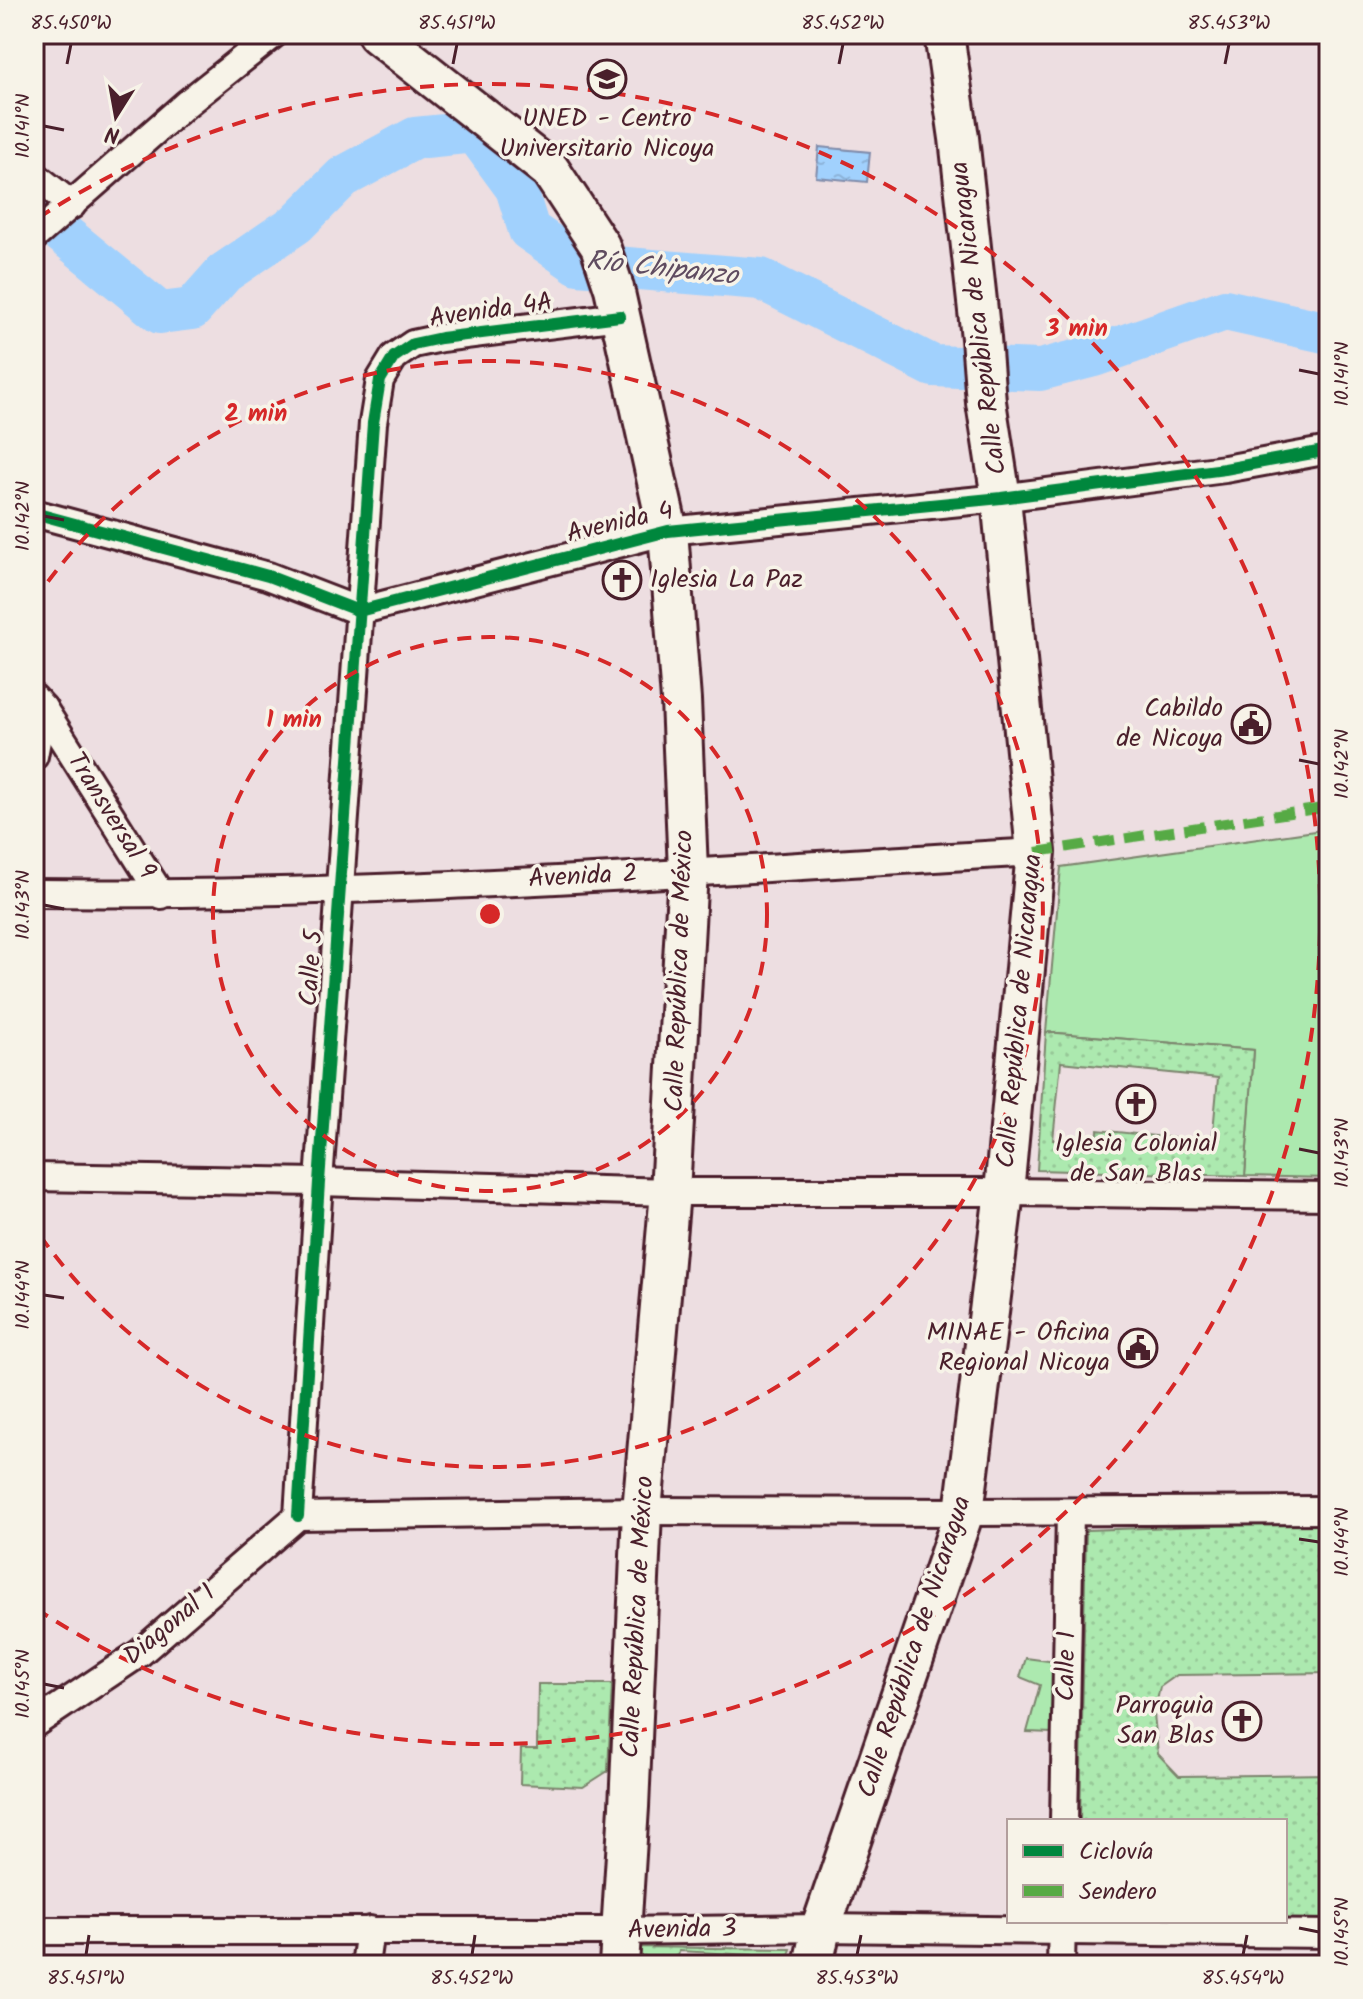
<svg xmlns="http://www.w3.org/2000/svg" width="1363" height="1999" viewBox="0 0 1363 1999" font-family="Kalam,sans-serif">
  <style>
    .park { fill: #ace9af; stroke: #7b846d; stroke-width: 2 }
    .garden { fill: url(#garden-dots); stroke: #7b846d; stroke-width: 2; fill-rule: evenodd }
    .water { fill: url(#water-ripples); stroke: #7e8aa9; stroke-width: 2 }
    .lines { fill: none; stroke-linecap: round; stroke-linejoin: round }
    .river { stroke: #a1d1fd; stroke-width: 42 }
    .street-casing { stroke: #4a1f2b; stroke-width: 32 }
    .secondary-casing { stroke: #4a1f2b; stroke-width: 44 }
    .street { stroke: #f7f3e8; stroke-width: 26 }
    .secondary { stroke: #f7f3e8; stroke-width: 38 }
    .quiet { stroke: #57aa44; stroke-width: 10; stroke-dasharray: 20 10; stroke-linecap: butt }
    .cycleway-casing { stroke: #f7f3e8; stroke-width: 17 }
    .cycleway { stroke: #00873e; stroke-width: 12 }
    .ticks { fill: none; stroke: #4a1f2b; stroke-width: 3 }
    .ring { fill: none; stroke: #d62828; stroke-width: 4; stroke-dasharray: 14 10 }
    .labels { text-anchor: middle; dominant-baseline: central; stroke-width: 7; stroke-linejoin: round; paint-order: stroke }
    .poi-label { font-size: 26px; fill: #4a1f2b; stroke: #f7f3e8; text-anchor: end }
    .street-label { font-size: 26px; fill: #4a1f2b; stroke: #f7f3e8 }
    .water-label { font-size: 28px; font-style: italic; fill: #604c60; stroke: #f7f3e8 }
    .centre { fill: #d62828; stroke: #f7f3e8; stroke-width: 4 }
    .ring-label { font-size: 24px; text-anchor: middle; font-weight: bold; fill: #d62828; stroke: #f7f3e8; stroke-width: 7; stroke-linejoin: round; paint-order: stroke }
    .neatline { fill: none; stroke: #4a1f2b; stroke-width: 3 }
    .ticks-label { font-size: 20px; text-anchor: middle; fill: #4a1f2b }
  </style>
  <defs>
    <pattern id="garden-dots" width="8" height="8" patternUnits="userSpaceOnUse" patternTransform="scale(2)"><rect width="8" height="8" fill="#ace9af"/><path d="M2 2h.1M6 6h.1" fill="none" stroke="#96c797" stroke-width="1.8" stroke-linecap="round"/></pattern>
    <pattern id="water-ripples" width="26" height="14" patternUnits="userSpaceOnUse" patternTransform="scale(2)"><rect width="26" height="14" fill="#a1d1fd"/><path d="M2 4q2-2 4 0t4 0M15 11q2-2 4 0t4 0" fill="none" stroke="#8cb3d9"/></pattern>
  </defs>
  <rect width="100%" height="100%" fill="#eddee1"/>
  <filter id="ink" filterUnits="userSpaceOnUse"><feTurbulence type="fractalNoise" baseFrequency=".0125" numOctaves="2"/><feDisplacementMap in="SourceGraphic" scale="16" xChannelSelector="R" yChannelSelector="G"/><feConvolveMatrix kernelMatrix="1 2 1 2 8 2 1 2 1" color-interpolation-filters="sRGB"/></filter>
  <g filter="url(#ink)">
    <g class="park">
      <path d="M1329,829v349l-84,-2 9,-126 -208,-18 15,-165z"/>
      <path d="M1026,1658l30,4 -3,71 -26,-1 13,-47 -20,-8z"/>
    </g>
    <g class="garden">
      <path d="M1046,1032l208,18 -9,126 -208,-6zM1061,1062l157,16 -6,64 -114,-12 -1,15 -44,-5z"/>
      <path d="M1329,1522v151l-152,2 -17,12 -6,27 4,40 21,22 150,-2v147l-44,-1v-99h-205l6,-291z"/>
      <path d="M538,1684h74l-4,87 -25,16 -63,-3 1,-35h16z"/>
      <path d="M637,1947l154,2 -5,16h-35l1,-10 -73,-4 -2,14h-41z"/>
    </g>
    <path class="water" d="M819,147l51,5 -3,30 -51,-5z"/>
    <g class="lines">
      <path class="river" d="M34,210l126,103 32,-4 32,-36 72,-49 47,-47 72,-39 60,-6 41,56 13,42 49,34 183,15 172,87 107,4 54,-14 131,-46 104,23"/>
      <g class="street-casing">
        <g id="street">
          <path d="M34,175l38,30"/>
          <path d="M34,237l152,-133 88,-70"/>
          <path d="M34,513l234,63 91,35 309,-80 333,-33 224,-29 104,-19"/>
          <path d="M34,698l9,10 118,187"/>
          <path d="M34,756l9,-48"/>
          <path d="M34,893c334,4 668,-22 1002,-41"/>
          <path d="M34,1177l285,5 351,10h334l325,4"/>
          <path d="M298,1516l21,-334 54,-759 7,-43 14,-23 19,-13 28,-6 179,-22"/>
          <path d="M298,1516l344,-5 322,1 365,-2"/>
          <path d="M34,1724l106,-71 158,-137"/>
          <path d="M1064,1821l6,-309"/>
          <path d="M34,1931h587l200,-3 508,6"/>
          <path d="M365,1965l5,-35"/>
          <path d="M1061,1965l1,-44"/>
        </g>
      </g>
      <g class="secondary-casing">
        <g id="secondary">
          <path d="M377,34l173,136 50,76 14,42 54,243 13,169 7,171 -18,321 -28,319 -13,296 -10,158"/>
          <path d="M813,1965l8,-37 143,-416 40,-320 32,-340 -35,-354 -15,-96 -5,-64 -22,-200 -15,-104"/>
        </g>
      </g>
      <use href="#street" class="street"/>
      <use href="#secondary" class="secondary"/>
      <path class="quiet" d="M1036,852l293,-45"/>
      <g class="cycleway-casing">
        <g id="cycleway">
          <path d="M34,513l234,63 91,35 309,-80 333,-33 224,-29 104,-19"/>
          <path d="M298,1516l21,-334 54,-759 7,-43 14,-23 19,-13 28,-6 179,-22"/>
        </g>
      </g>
      <use href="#cycleway" class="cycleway"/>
    </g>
  </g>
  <path class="ticks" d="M67,64l4,-20M453,64l4,-20M839,64l4,-20M1225,64l4,-20M44,126l20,4M1299,370l20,4M44,516l20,4M1299,760l20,4M44,905l20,4M1299,1149l20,4M44,1295l20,3M1299,1539l20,3M44,1684l20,4M1299,1928l20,4M86,1955l3,-20M472,1955l3,-20M857,1955l4,-20M1243,1955l4,-20"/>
  <g class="ring">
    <circle cx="490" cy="914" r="277"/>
    <path d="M34 601A553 553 0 1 1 34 1227"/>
    <path d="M38 218A830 830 0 1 1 38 1610"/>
  </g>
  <defs>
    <g id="university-ring" transform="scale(2)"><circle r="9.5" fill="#f7f3e8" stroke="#4a1f2b" stroke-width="1.5"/><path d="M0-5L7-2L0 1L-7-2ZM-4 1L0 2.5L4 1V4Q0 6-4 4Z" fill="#4a1f2b"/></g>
    <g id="church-ring" transform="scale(2)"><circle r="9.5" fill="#f7f3e8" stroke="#4a1f2b" stroke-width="1.5"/><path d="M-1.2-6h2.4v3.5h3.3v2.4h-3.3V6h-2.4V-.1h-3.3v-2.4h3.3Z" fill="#4a1f2b"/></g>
    <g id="civic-ring" transform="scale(2)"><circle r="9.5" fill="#f7f3e8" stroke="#4a1f2b" stroke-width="1.5"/><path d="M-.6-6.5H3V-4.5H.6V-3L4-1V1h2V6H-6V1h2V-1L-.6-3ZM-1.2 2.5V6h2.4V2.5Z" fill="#4a1f2b"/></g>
  </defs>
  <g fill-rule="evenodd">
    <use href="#university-ring" x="607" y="79"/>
    <use href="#church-ring" x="622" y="580"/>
    <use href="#civic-ring" x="1251" y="724"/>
    <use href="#church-ring" x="1136" y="1104"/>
    <use href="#civic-ring" x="1138" y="1348"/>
    <use href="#church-ring" x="1242" y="1721"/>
  </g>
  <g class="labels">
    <g class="poi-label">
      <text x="607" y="119" text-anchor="middle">UNED - Centro<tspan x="607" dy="30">Universitario Nicoya</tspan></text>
      <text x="650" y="580" text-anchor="start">Iglesia La Paz</text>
      <text x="1223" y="709">Cabildo<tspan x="1223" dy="30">de Nicoya</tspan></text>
      <text x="1136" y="1144" text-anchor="middle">Iglesia Colonial<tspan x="1136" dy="30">de San Blas</tspan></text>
      <text x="1110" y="1333">MINAE - Oficina<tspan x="1110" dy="30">Regional Nicoya</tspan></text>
      <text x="1214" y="1706">Parroquia<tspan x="1214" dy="30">San Blas</tspan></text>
    </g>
    <g class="street-label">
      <text transform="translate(491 311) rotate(-8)">Avenida 4A</text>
      <text transform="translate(979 318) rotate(-97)">Calle República de Nicaragua</text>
      <text transform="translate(620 523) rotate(-13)">Avenida 4</text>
      <text transform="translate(111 816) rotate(58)">Transversal 9</text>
      <text transform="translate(583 877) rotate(-3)">Avenida 2</text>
      <text transform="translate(312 968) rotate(-86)">Calle 5</text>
      <text transform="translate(680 971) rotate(-88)">Calle República de México</text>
      <text transform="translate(1020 1011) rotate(-85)">Calle República de Nicaragua</text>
      <text transform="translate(638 1617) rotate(-87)">Calle República de México</text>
      <text transform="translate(170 1625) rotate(-40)">Diagonal 1</text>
      <text transform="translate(915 1647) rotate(-72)">Calle República de Nicaragua</text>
      <text transform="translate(1067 1666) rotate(-89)">Calle 1</text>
      <text transform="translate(682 1930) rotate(-1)">Avenida 3</text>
    </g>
    <g class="water-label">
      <text transform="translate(662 269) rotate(6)">Río Chipanzo</text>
    </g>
  </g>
  <circle cx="490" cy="914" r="12" class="centre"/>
  <g class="ring-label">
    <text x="1077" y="336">3 min</text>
    <text x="256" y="421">2 min</text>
    <text x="294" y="727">1 min</text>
  </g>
  <rect width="1363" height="1999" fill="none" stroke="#f7f3e8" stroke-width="88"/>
  <rect x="1007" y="1819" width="280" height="104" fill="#f7f3e8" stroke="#b29e9c" stroke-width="2"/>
  <rect x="1023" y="1845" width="40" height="12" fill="#00873e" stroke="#b29e9c" stroke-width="2"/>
  <text x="1079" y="1859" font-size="24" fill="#4a1f2b">Ciclovía</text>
  <rect x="1023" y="1885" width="40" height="12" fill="#57aa44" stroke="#b29e9c" stroke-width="2"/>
  <text x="1079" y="1899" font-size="24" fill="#4a1f2b">Sendero</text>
  <g transform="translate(116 116) rotate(191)" stroke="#f7f3e8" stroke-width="6" paint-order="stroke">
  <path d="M0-6L14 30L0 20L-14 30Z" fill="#4a1f2b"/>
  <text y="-12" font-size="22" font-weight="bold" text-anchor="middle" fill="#4a1f2b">N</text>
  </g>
  <rect x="44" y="44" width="1275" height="1911" class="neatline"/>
  <g class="ticks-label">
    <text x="71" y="29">85.450°W</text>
    <text x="457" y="29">85.451°W</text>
    <text x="843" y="29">85.452°W</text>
    <text x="1229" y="29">85.453°W</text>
    <text transform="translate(22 126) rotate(-90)" y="7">10.141°N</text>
    <text transform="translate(1341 374) rotate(-90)" y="7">10.141°N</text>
    <text transform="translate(22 516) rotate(-90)" y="7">10.142°N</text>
    <text transform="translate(1341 764) rotate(-90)" y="7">10.142°N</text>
    <text transform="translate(22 905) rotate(-90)" y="7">10.143°N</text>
    <text transform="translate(1341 1153) rotate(-90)" y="7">10.143°N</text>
    <text transform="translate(22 1295) rotate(-90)" y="7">10.144°N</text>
    <text transform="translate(1341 1542) rotate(-90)" y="7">10.144°N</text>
    <text transform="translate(22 1684) rotate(-90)" y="7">10.145°N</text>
    <text transform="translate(1341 1932) rotate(-90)" y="7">10.145°N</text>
    <text x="86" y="1984">85.451°W</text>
    <text x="472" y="1984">85.452°W</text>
    <text x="857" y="1984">85.453°W</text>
    <text x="1243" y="1984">85.454°W</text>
  </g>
</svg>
